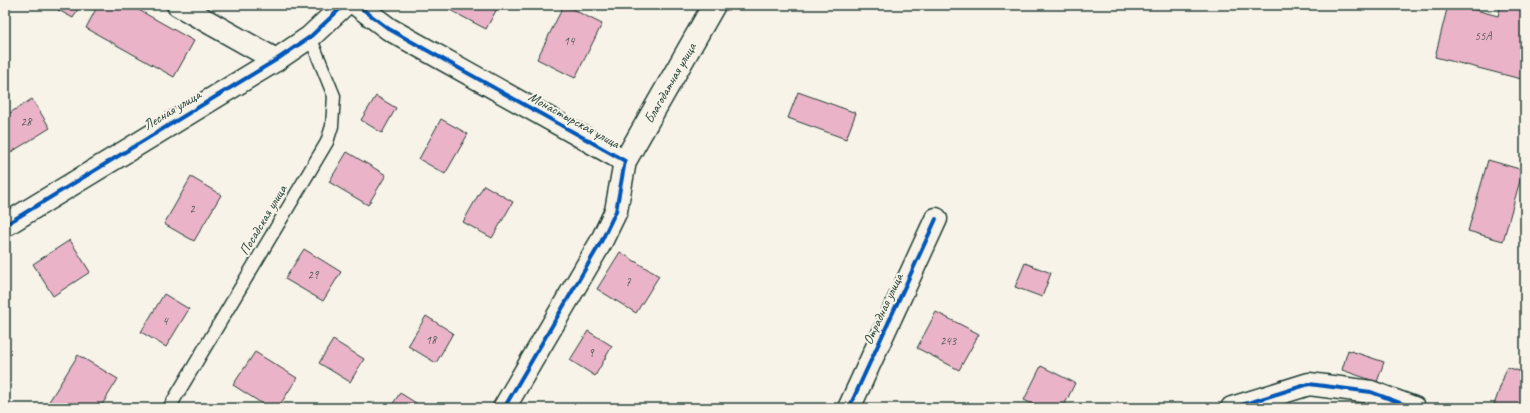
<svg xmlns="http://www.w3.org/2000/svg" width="1530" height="413" viewBox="0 0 1530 413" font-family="Caveat,sans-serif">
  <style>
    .building { fill: #eab3c8; stroke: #1f3d34 }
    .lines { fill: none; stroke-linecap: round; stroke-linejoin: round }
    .service-casing { stroke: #1f3d34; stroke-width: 15 }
    .minor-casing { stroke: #1f3d34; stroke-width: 25 }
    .service { stroke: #f7f3e8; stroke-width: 12 }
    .minor { stroke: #f7f3e8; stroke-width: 22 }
    .cycleway-casing { stroke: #f7f3e8; stroke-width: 6 }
    .cycleway { stroke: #0057b8; stroke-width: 4 }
    .labels { text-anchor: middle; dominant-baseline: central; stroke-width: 4; stroke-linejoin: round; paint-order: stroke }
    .number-label { font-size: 12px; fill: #525a59 }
    .street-label { font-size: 14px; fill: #1f3d34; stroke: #f7f3e8 }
  </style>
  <rect width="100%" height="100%" fill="#f7f3e8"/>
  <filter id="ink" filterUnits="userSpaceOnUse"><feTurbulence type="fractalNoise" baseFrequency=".025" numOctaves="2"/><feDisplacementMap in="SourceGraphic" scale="8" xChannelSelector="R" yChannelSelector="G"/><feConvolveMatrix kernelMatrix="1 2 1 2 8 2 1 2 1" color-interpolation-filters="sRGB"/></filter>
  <g filter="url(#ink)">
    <g class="building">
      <path d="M49,5h31l-7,13z"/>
      <path d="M98,5h32l64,36 -20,36 -88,-49z"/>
      <path d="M445,5h54l-13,24 -42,-22z"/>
      <path d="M564,5l38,19 -27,54 -38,-19z"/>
      <path d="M1448,5h9l41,11 3,-11h24v75l-90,-23z"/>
      <path d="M798,92l58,21 -10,26 -58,-21z"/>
      <path d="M376,96l20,12 -14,25 -21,-13z"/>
      <path d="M32,99l18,29 -45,28v-40z"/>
      <path d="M441,119l27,15 -23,40 -26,-15z"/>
      <path d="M347,152l39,23 -18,30 -39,-23z"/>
      <path d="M1488,160l35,10 -20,71 -35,-10z"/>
      <path d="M191,177l30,18 -27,46 -30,-17z"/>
      <path d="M484,185l29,17 -21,36 -29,-16z"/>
      <path d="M70,240l20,32 -37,24 -20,-32z"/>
      <path d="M304,249l37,23 -18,29 -38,-22z"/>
      <path d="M620,252l39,24 -23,37 -39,-24z"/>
      <path d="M1025,263l26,10 -9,24 -27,-10z"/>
      <path d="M164,294l25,15 -23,38 -25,-15z"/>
      <path d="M936,312l43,22 -20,36 -42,-22z"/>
      <path d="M426,316l27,17 -17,30 -28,-17z"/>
      <path d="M588,331l24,15 -17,30 -25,-16z"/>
      <path d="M333,340l31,19 -14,23 -31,-19z"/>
      <path d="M1348,350l36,12 -7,20 -35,-12z"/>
      <path d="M255,352l42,26 -19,30h-9l-36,-23z"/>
      <path d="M78,355l40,24 -18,29h-55z"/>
      <path d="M1041,366l34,17 -12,25h-22l-17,-8z"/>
      <path d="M1507,367l18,6v35h-32z"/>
      <path d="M400,393l24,15h-34z"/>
    </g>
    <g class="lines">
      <g class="service-casing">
        <path id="service" d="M169,408l158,-266 5,-16 2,-30 -24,-59"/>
      </g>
      <g class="minor-casing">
        <g id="minor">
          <path d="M178,5l98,55"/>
          <path d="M357,5l32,24 236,132 -9,50 -15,31 -97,166"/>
          <path d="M625,161l89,-156"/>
          <path d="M5,225l271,-165 34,-23 34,-32"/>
          <path d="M849,408l87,-189"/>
          <path d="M1232,408l77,-24 62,8 43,16"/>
        </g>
      </g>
      <use href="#service" class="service"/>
      <use href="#minor" class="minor"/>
      <g class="cycleway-casing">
        <g id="cycleway">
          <path d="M357,5l32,24 236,132 -9,50 -15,31 -97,166"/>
          <path d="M5,225l271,-165 34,-23 34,-32"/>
          <path d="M849,408l87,-189"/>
          <path d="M1232,408l77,-24 62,8 43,16"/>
        </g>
      </g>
      <use href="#cycleway" class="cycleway"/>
    </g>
  </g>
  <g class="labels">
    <g class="number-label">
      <text x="1483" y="36">55А</text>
      <text x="569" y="41">14</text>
      <text x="26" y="122">28</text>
      <text x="192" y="209">2</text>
      <text x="313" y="275">29</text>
      <text x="628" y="282">7</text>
      <text x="165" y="321">4</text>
      <text x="431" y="340">18</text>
      <text x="948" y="341">243</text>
      <text x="591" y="353">9</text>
    </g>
    <g class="street-label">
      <text transform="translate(670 83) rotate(-60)">Благодатная улица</text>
      <text transform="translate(172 110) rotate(-31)">Лесная улица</text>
      <text transform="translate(574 120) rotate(29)">Монастырская улица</text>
      <text transform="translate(263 220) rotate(-59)">Посадская улица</text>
      <text transform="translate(883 309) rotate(-65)">Отрадная улица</text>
    </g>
  </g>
  <rect width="1530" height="413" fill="none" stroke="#f7f3e8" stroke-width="20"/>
  <rect x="10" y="10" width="1510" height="393" fill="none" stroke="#1f3d34" stroke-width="1.5" filter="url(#ink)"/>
</svg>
